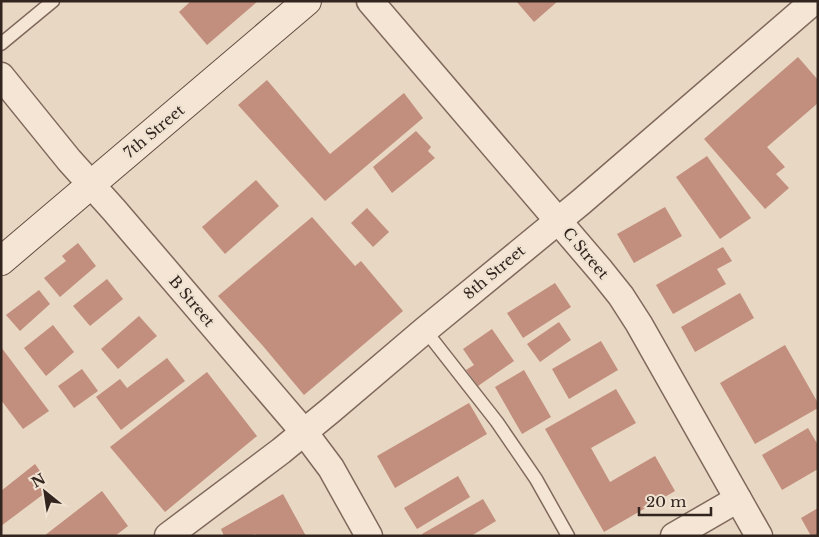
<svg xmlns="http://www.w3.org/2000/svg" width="819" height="537" viewBox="0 0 819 537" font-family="'Libre Baskerville',serif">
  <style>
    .building { fill: #c28e7d }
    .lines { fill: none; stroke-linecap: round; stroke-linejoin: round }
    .lane-casing { stroke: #80695c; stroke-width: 15 }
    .street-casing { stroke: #80695c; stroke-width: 29 }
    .secondary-casing { stroke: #624b3f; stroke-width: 30 }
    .lane { stroke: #f4e5d5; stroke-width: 12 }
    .street { stroke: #f4e5d5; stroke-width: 26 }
    .secondary { stroke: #f4e5d5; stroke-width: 28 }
    .labels { text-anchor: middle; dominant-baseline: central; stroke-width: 4.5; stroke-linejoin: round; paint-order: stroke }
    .street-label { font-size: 15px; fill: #32241e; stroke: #f0e2d1 }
  </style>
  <rect width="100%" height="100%" fill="#e8d7c3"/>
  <g class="building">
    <path d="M191,1h67l-51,44 -28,-33z"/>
    <path d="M516,1h42l-24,21z"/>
    <path d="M798,57l20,23v23l-51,44 18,20 -9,7 13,14 -24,21 -61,-70z"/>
    <path d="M267,80l63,74 74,-61 19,25 -98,83 -87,-96z"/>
    <path d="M416,131l15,16 -3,4 7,7 -43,35 -19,-26z"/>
    <path d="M707,156l44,62 -31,21 -44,-62z"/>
    <path d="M256,180l23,26 -54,48 -23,-27z"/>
    <path d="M665,207l17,29 -48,27 -17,-29z"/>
    <path d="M367,208l22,24 -16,15 -22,-24z"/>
    <path d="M312,217l43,49 6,-5 42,50 -99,84 -41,-49 -45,-50z"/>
    <path d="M78,243l18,23 -36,31 -16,-19 22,-17 -4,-5z"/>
    <path d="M723,247l9,14 -15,8 9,15 -53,30 -17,-29z"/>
    <path d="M107,279l16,20 -33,27 -17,-20z"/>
    <path d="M555,283l16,24 -48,31 -16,-25z"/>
    <path d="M39,290l11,14 -30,27 -14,-16z"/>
    <path d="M740,293l14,25 -59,34 -14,-25z"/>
    <path d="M139,316l18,20 -39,33 -17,-20z"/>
    <path d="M559,322l12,18 -31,22 -13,-18z"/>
    <path d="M53,325l21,27 -28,24 -22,-28z"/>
    <path d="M492,329l22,32 -36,25 -12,-16 8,-5 -11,-16z"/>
    <path d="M601,341l17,29 -49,29 -17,-30z"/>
    <path d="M785,345l33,58v5l-63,36 -35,-61z"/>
    <path d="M1,347l48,64 -26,18 -22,-29z"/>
    <path d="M167,358l18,23 -64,49 -25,-33 24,-18 7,9z"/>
    <path d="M82,369l16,22 -24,17 -16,-22z"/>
    <path d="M524,370l27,47 -29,17 -27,-47z"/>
    <path d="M207,372l50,64 -92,76 -55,-65z"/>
    <path d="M616,389l20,34 -45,25 19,34 45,-26 20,35 -71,41 -59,-103z"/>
    <path d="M469,403l18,31 -92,54 -18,-32z"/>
    <path d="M808,428l10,17v24l-36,21 -20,-35z"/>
    <path d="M35,464l7,10 -8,7 11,12 -44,33v-35z"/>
    <path d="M458,476l12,21 -53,32 -13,-21z"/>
    <path d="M102,491l26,35 -13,10h-71z"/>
    <path d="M283,494l23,42h-50l-1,-2 -3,2h-28l-3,-7z"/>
    <path d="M483,499l13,22 -25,15h-48l-1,-2z"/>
    <path d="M818,508v28h-7l-10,-18z"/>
  </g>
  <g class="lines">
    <g class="lane-casing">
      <g id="lane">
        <path d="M1,44l52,-43"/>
        <path d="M425,330l72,92 39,57 32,57"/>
      </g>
    </g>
    <g class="street-casing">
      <g id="street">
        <path d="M370,1l231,270 20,25 18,28 120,212"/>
        <path d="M1,76l68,84 45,50 190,222 27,36 38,68"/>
        <path d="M168,536l113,-85 50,-41 94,-80 156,-128 233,-201"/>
        <path d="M674,536l64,-37"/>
      </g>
    </g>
    <g class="secondary-casing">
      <path id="secondary" d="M1,261l306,-260"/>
    </g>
    <use href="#lane" class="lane"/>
    <use href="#street" class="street"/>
    <use href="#secondary" class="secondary"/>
  </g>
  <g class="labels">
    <g class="street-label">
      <text transform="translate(154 131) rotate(-40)">7th Street</text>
      <text transform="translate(586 253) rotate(50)">C Street</text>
      <text transform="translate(494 272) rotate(-40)">8th Street</text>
      <text transform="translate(192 301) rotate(50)">B Street</text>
    </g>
  </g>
  <rect width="819" height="537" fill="none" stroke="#32241e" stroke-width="5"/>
  <g transform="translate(45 492) rotate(330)" stroke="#f0e2d1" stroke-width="4" paint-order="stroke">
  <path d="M0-4L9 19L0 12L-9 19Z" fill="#32241e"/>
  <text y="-8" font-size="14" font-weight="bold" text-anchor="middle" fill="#32241e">N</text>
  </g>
  <path d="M639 507v8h72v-8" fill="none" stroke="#32241e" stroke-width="2.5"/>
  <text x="646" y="507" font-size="15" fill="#32241e" stroke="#f0e2d1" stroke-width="4" paint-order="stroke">20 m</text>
</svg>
